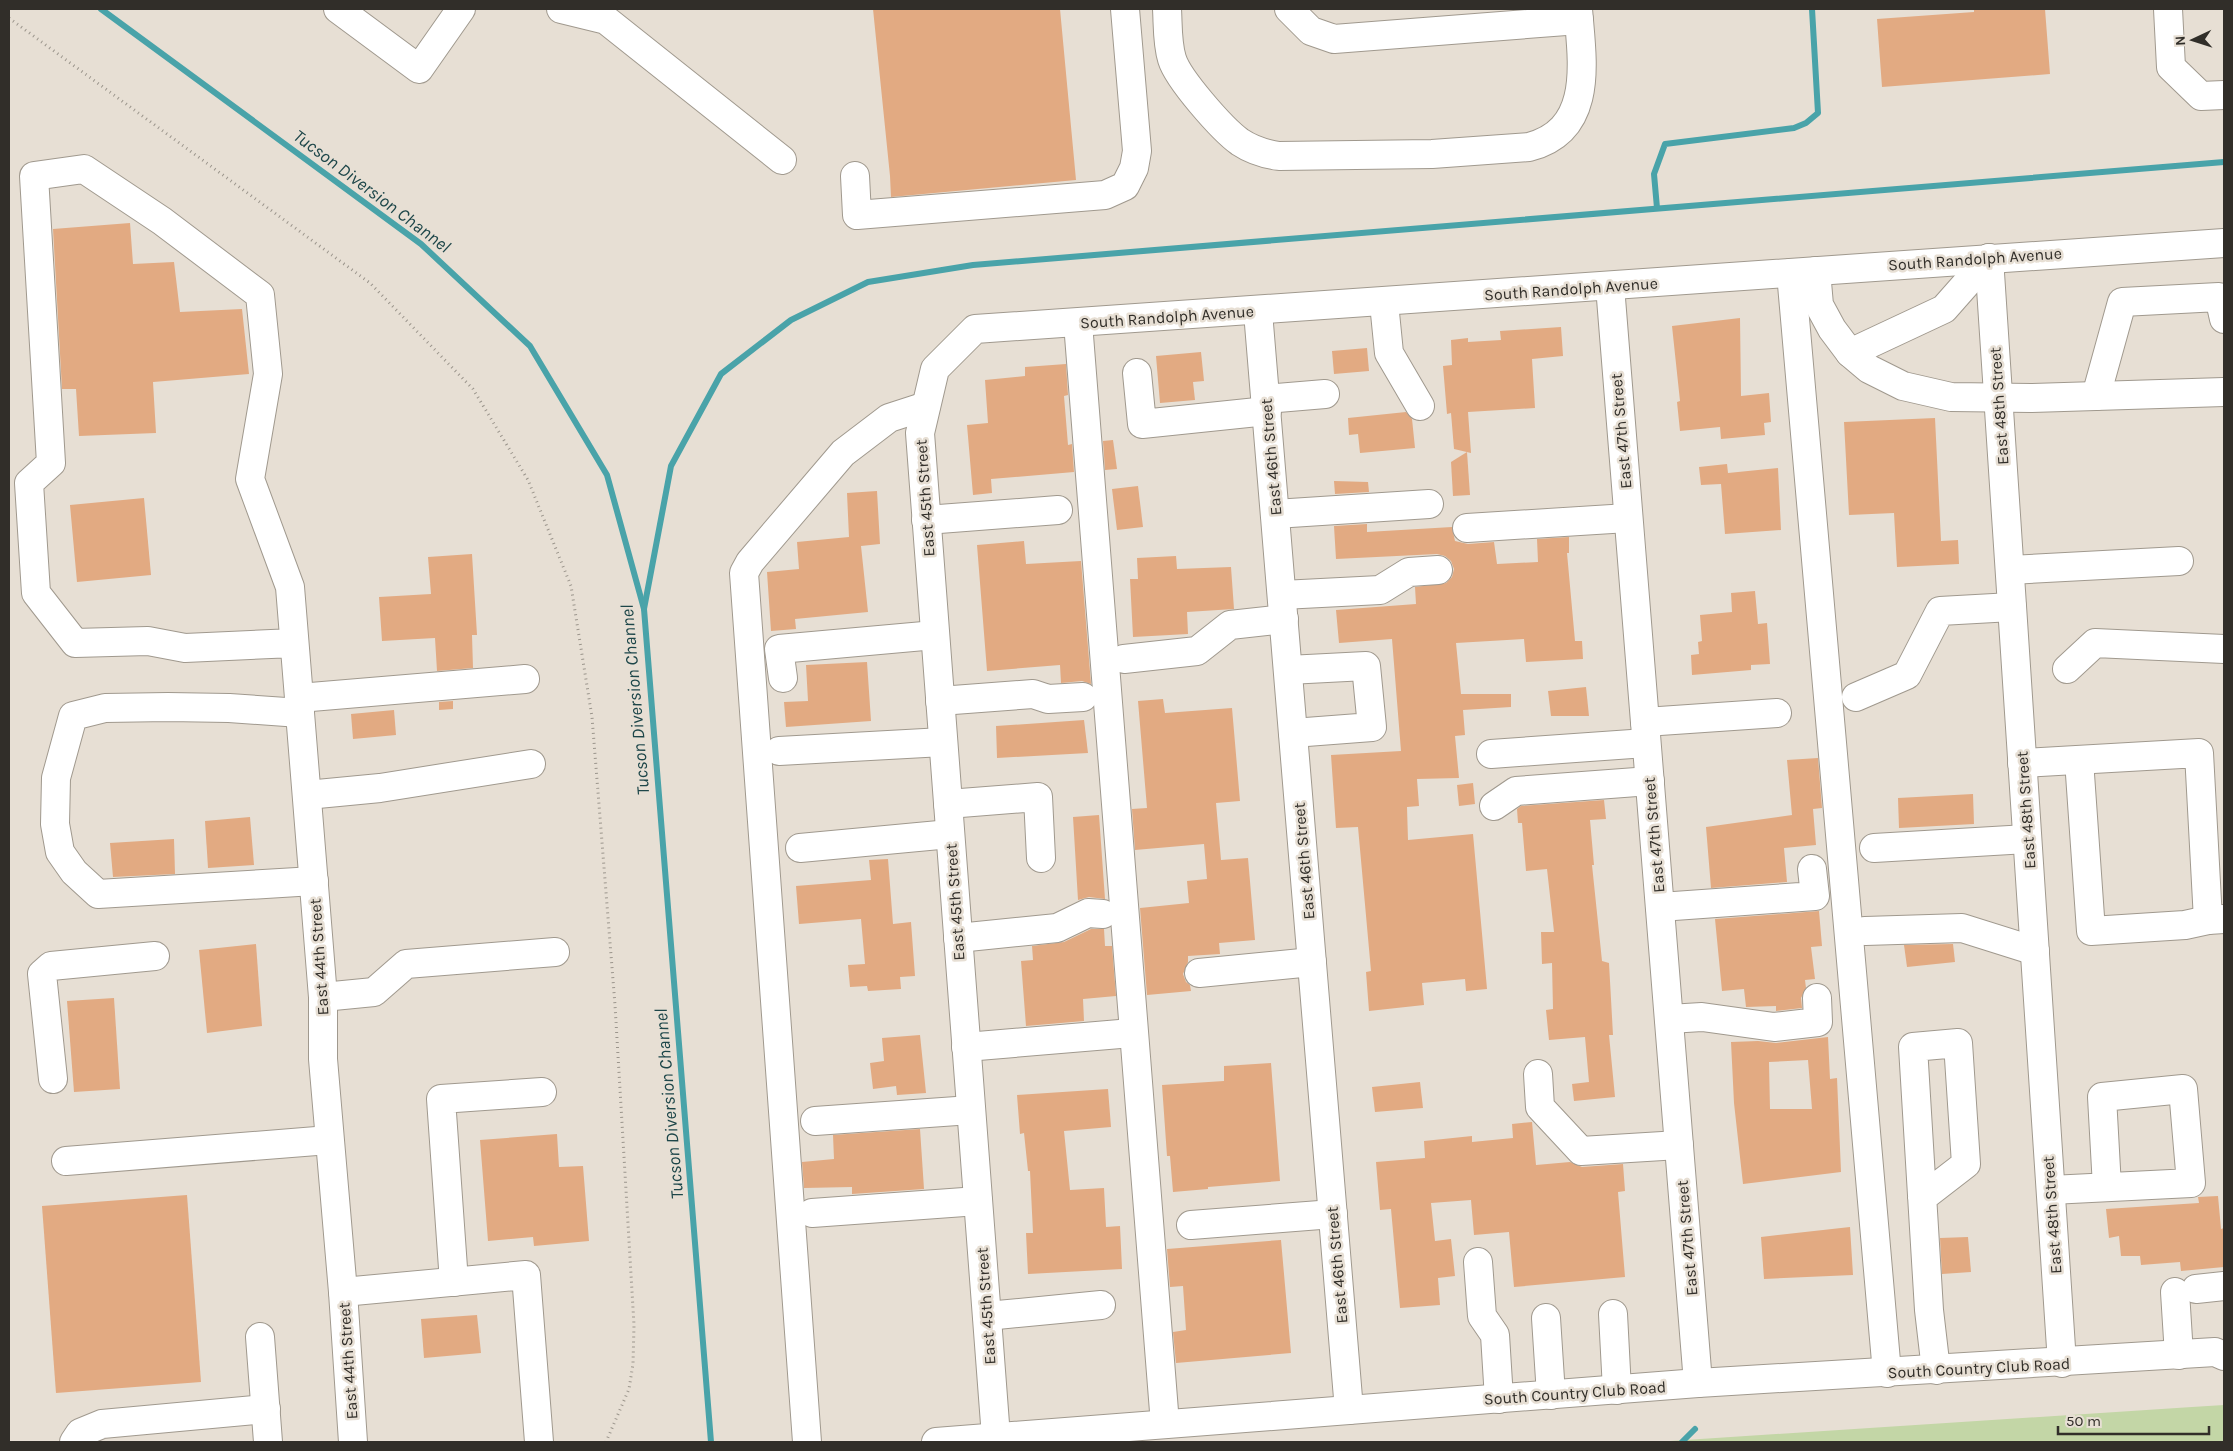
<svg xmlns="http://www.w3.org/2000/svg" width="2233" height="1451" viewBox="0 0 2233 1451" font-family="Karla,sans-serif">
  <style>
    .green { fill: #c3d6a6 }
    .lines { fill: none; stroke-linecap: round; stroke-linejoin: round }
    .stream { stroke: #49a3a9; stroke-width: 6 }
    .building { fill: #e2aa82; fill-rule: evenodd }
    .minor-casing { stroke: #a0998e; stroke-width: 30 }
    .path { stroke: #9b958c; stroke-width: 3; stroke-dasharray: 1 4; stroke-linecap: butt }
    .minor { stroke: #fff; stroke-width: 28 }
    .labels { text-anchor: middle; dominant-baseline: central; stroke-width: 5; stroke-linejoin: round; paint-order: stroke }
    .street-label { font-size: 16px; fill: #312e29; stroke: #e7dfd4 }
    .water-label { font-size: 18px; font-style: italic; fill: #1d4649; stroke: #e7dfd4 }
  </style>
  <rect width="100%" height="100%" fill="#e7dfd4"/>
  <path class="green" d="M2224,1405v37h-569l537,-35z"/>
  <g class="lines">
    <g class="stream">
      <path d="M101,9l320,235 109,102 77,129 37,134 67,833"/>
      <path d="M1657,208l-3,-34 11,-30 129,-16 12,-5 12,-10 -6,-104"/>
      <path d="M644,609l27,-143 50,-92 70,-54 77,-38 105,-17 1251,-103"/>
      <path d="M1682,1442l13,-13"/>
    </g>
  </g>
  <g class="building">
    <path d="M873,9h187l16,171 -185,17 -1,-21z"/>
    <path d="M1974,9h71l5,65 -168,13 -5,-68 97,-7z"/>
    <path d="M130,223l3,41 41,-2 6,50 62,-3 7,65 -96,8 3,51 -77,3 -3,-47h-14l-9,-160z"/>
    <path d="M1740,318l1,78 28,-3 2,29 -7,1 1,12 -44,4 -1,-12 -40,4 -3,-29 3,-1 -8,-75z"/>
    <path d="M1561,327l2,29 -31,3 3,49 -67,4 3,41 -17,-4 -3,-36 -4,1 -4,-48 9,-1 -1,-25 17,-2v4l33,-2 -1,-9z"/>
    <path d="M1367,348l2,23 -35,3 -2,-23z"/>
    <path d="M1201,352l3,29 -11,1 2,18 -35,3 -4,-47z"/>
    <path d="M1066,364l2,31 -4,1 4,49 4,-1 2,28 -83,7 1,14 -19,2 -6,-70 21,-2 -3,-43 40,-4v-9z"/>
    <path d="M1406,412l6,7 3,29 -55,5 -2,-19 -9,1 -1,-17z"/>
    <path d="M1935,418l6,123 17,-1 1,24 -62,3 -3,-54 -45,2 -5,-93z"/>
    <path d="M1113,440l4,29 -12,1 -2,-29z"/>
    <path d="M1467,452l3,43 -17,1 -2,-34z"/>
    <path d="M1727,464l1,9 50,-5 3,62 -56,4 -4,-50 -20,1 -2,-18z"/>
    <path d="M1334,481l34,1 1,10 -34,2z"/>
    <path d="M1138,486l5,41 -26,3 -5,-41z"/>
    <path d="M877,491l3,53 -19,2 7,66 -73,7 1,10 -25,2 -4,-59 32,-3 -2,-27 52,-5 -2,-44z"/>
    <path d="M144,498l7,77 -74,7 -7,-77z"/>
    <path d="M1367,524v8l85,-5 3,14 13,3 26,-2 3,22 41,-2 -1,-23 32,-2v16h-2l8,88h7l1,18 -57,3 -2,-23 -68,4 5,51h50v13l-48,3 2,25 -10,1 4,42 -42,1 2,27 -12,1 1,33 65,-6 14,155 -21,2 -1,-12 -43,4 2,22 -55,6 -3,-39 5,-1 -13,-144 -22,1 -5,-73 70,-4 -9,-112 -53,4 -3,-33 80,-6 -1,-17 31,-4 6,-6 2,-8 -3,-8 -6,-5 -8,-2 -101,5 -2,-33z"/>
    <path d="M1024,541l2,23 55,-3 10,123 -9,-3 -21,2 -1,-18 -73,6 -10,-126z"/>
    <path d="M472,554l5,81h-5l1,33 -36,3 -2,-33 -53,3 -3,-44 52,-3 -3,-37z"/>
    <path d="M1176,556l1,13 54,-2 3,42 -47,3 1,22 -55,3 -3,-58h8l-1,-21z"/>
    <path d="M1755,591l3,33 9,-1 3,41 -19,1v5l-59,5 -1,-20 8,-1 -1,-12 4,-1 -2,-26 32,-3 -1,-19z"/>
    <path d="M867,662l4,59 -85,6 -2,-25 24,-1 -2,-36z"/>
    <path d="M1586,687l3,29h-38l-3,-25z"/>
    <path d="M1163,699l2,14 67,-5 8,93 -24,2 5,57 27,-2 7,82 -36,3 1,11 -32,2v6l-5,12 3,8 4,3 1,6 -44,4 -7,-87 49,-5 -2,-22 20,-2 -3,-35 -69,6 -3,-41 15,-1 -9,-107z"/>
    <path d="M453,701v8l-14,1v-8z"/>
    <path d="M394,710l2,25 -43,4 -2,-25z"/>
    <path d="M1084,720l4,33 -91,5 -1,-32z"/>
    <path d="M1818,758l4,50 -9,1 3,36 -32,3 3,34 -76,6 -5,-61 86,-12 -5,-55z"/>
    <path d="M1473,783l2,21 -16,2 -2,-21z"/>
    <path d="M1973,794l1,30 -75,4 -1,-30z"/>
    <path d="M1604,800l2,19 -16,1 4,45h-2l10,96 7,2 4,72h-4l6,62 -41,4 -2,-17 17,-2 -4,-45 -36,3 -3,-30 7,-1 -1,-46 -10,1 -1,-32h13l-7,-63 -21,2 -4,-48h-4l-1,-14 4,-3z"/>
    <path d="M1099,815l6,84 -16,-2 -11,3 -5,-83z"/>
    <path d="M250,817l4,48 -46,3 -3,-47z"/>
    <path d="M174,839l1,35 -62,3 -3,-34z"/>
    <path d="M888,859l5,65 18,-2 4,54 -15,1 1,12 -33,2 -1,-5 -17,1 -2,-22 17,-1 -4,-45 -62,5 -3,-38 75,-6 -2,-20z"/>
    <path d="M1819,911l3,35 -11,1 4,32 -10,1 1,8 -5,10 1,10 -26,3v-5l-30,1 -2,-18 -22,2 -7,-72z"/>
    <path d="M1091,929h13l1,17h7l4,50 -33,3 1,22 -58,5 -5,-65 12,-1 -1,-14 32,-4z"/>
    <path d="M256,944l6,82 -55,7 -8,-83z"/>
    <path d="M1953,944l2,18 -48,5 -3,-22z"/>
    <path d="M114,998l6,91 -46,3 -7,-91z"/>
    <path d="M920,1035l6,58 -29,2 -1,-9 -23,3 -3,-26 14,-2 -2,-23z"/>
    <path d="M1828,1037l2,42 7,-1 4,94 -98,12 -9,-81 -3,-61 27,-1 18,2zM1808,1060l4,49h-42l-1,-47z"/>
    <path d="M1271,1063l9,118 -72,6v2l-35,3 -3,-36h-3l-5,-71 62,-4v-15z"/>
    <path d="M1420,1082l3,26 -48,4 -3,-25z"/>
    <path d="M1108,1089l3,38 -47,4 6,59 34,-2 2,39 14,-1 2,43 -94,5 -2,-41h7l-3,-62h-2l-4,-38 -4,1 -3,-39z"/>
    <path d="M1532,1122l4,43 34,-3 12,5 41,-3 2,27 -7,1 7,85 -111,10 -5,-55 -35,3 -3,-35 -40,3 4,38 16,-2 4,37 -17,2 2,27 -40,3 -9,-99 -11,1 -4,-48 49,-4 -1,-17 48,-5v6l41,-4 -1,-14z"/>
    <path d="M920,1129l4,60 -72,5v-7l-48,1 -2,-26 32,-3 -1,-24z"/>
    <path d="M557,1134l2,33 24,-1 6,75 -55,5 -1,-9 -45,4 -8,-101z"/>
    <path d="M187,1195l14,187 -145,11 -14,-187z"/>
    <path d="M2218,1196l3,33 3,-1v39l-43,4 -1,-9 -39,3 -1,-9h-19l-2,-20 -10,2 -3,-29 93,-6 -1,-6z"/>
    <path d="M1850,1227l3,48 -89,4 -3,-42z"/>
    <path d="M1968,1237l3,35 -29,2 -2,-36z"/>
    <path d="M1281,1240l10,113 -115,10 -3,-31 13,-2 -3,-44 -13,1 -3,-38z"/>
    <path d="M477,1315l4,38 -57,5 -3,-39z"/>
  </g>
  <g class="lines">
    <g class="minor-casing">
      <g id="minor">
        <path d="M338,9l81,60 42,-60"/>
        <path d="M561,9l45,11 176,140"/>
        <path d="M1167,9c1,16 0,34 5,50 6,20 50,70 68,83 12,8 25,12 39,14l153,-2 97,-7c66,-17 53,-87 49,-138"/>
        <path d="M1289,9l22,22 23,8 245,-19"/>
        <path d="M2168,9l3,58 30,29 23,-1"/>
        <path d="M855,176l2,39 248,-20 20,-9 9,-18 3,-17 -12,-142"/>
        <path d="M1989,258l73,1105"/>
        <path d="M1816,271l3,34 13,24 18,24 19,16 34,17 48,11 80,1 193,-6"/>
        <path d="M1791,273l96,1100"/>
        <path d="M1610,286l88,1097"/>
        <path d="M1384,303l5,50 31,53"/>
        <path d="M1258,312l91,1098"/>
        <path d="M1078,323l87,1101"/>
        <path d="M1850,353l94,-44 45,-51"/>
        <path d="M1137,373l5,51 125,-13"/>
        <path d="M2096,396l26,-94 97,-5 5,22"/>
        <path d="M1266,399l59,-5"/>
        <path d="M1275,514l154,-10"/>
        <path d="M926,520l132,-10"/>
        <path d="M1467,528l161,-10"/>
        <path d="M2010,570l169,-9"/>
        <path d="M1282,595l98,-5 29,-18 29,-2"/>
        <path d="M294,643l-109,5 -37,-7 -73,2 -39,-50 -7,-110 22,-20 -17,-287 50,-7 78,52 98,74 8,79 -18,105 40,108 9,111 1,15 23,284v62l20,233 10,150"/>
        <path d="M1124,659l73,-8 33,-26 54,-6"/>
        <path d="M2067,669l28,-26 129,6"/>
        <path d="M1288,670l78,-4 6,61 -79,6"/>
        <path d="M783,678l-4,-29 156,-14"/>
        <path d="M1856,697l51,-22 33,-64 72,-4"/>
        <path d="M299,698l226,-19"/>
        <path d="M940,701l93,-7 15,5 35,-2"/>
        <path d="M300,713l-71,-5 -61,-1 -63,1 -32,8 -17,62 -1,46 5,28 14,20 24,22 216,-13"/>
        <path d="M1645,722l132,-9"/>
        <path d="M779,751l164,-9"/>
        <path d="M1491,754l155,-11"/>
        <path d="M2079,760l12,171 94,-6 23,-5"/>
        <path d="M2022,763l177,-10 9,167 16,-1"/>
        <path d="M307,795l73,-7 151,-24"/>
        <path d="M948,804l90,-7 3,61"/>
        <path d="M1494,806l22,-15 134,-10"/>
        <path d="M800,848l150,-14"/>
        <path d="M1874,848l153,-9"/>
        <path d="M1660,907l155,-11 -3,-27"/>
        <path d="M1865,931l97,-3 73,23"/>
        <path d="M958,938l99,-10 31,-15 15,1"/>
        <path d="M1199,973l113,-11"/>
        <path d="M323,997l51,-5 32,-28 149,-12"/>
        <path d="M1669,1019l33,-2 72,10 44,-5 -1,-24"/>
        <path d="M966,1047l154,-13"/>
        <path d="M1538,1074l2,33 41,44 98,-6"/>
        <path d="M53,1079l-11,-105 9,-8 104,-10"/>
        <path d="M815,1121l156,-11"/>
        <path d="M66,1161l263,-21"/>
        <path d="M2051,1190l140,-7 -8,-94 -81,8 5,90"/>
        <path d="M1922,1198l44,-34 -8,-121 -45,4 16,263 7,60"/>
        <path d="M812,1213l166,-12"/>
        <path d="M1191,1225l142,-11"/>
        <path d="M1478,1262l4,54 13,19 4,64"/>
        <path d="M454,1282l-13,-183 101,-7"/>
        <path d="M2196,1289l28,-3"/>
        <path d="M343,1292l183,-17 13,167"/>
        <path d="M2175,1292l4,63"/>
        <path d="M1613,1314l4,76"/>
        <path d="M987,1316l114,-11"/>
        <path d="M1546,1318l5,77"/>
        <path d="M260,1337l8,105"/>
        <path d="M996,1437l-76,-1004 15,-64 40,-40c417,-25 833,-60 1249,-86"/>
        <path d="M74,1442l6,-9 22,-9 164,-15"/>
        <path d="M807,1442l-63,-869 6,-11 93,-109 46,-35 37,-12"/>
        <path d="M936,1442l762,-59 517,-31 9,4"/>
      </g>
    </g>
    <path class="path" d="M9,18l361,265 103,106 55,91 43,106 21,131 23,288 19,320 -1,39 -4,25 -23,53"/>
    <use href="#minor" class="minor"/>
  </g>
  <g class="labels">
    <g class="street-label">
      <text transform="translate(1975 259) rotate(-4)">South Randolph Avenue</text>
      <text transform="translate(1571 289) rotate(-4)">South Randolph Avenue</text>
      <text transform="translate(1167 317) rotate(-4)">South Randolph Avenue</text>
      <text transform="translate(1999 406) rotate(-94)">East 48th Street</text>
      <text transform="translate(1621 431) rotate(-95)">East 47th Street</text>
      <text transform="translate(1271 457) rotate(-95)">East 46th Street</text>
      <text transform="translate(925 498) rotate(-94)">East 45th Street</text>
      <text transform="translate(2026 810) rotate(-94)">East 48th Street</text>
      <text transform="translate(1654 835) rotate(-95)">East 47th Street</text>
      <text transform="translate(1304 861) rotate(-95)">East 46th Street</text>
      <text transform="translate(955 902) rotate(-94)">East 45th Street</text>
      <text transform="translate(319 957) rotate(-94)">East 44th Street</text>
      <text transform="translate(2052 1215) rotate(-94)">East 48th Street</text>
      <text transform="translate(1687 1238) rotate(-95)">East 47th Street</text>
      <text transform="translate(1337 1265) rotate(-95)">East 46th Street</text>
      <text transform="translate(986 1306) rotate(-94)">East 45th Street</text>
      <text transform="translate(348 1361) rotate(-94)">East 44th Street</text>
      <text transform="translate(1979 1368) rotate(-3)">South Country Club Road</text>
      <text transform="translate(1575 1393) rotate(-4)">South Country Club Road</text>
    </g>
    <g class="water-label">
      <text transform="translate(372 191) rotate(37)">Tucson Diversion Channel</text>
      <text transform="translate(635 700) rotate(-95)">Tucson Diversion Channel</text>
      <text transform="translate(669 1104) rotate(-95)">Tucson Diversion Channel</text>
    </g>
  </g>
  <rect width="2233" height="1451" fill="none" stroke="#312e29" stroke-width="20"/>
  <g transform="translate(2193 40) rotate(266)" stroke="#e7dfd4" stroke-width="4" paint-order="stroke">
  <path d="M0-4L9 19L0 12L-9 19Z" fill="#312e29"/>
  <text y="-8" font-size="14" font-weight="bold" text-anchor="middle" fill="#312e29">N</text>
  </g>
  <path d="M2058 1426v8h151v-8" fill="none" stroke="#312e29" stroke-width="2.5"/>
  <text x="2066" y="1426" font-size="15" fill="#312e29" stroke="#e7dfd4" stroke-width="4" paint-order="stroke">50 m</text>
</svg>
